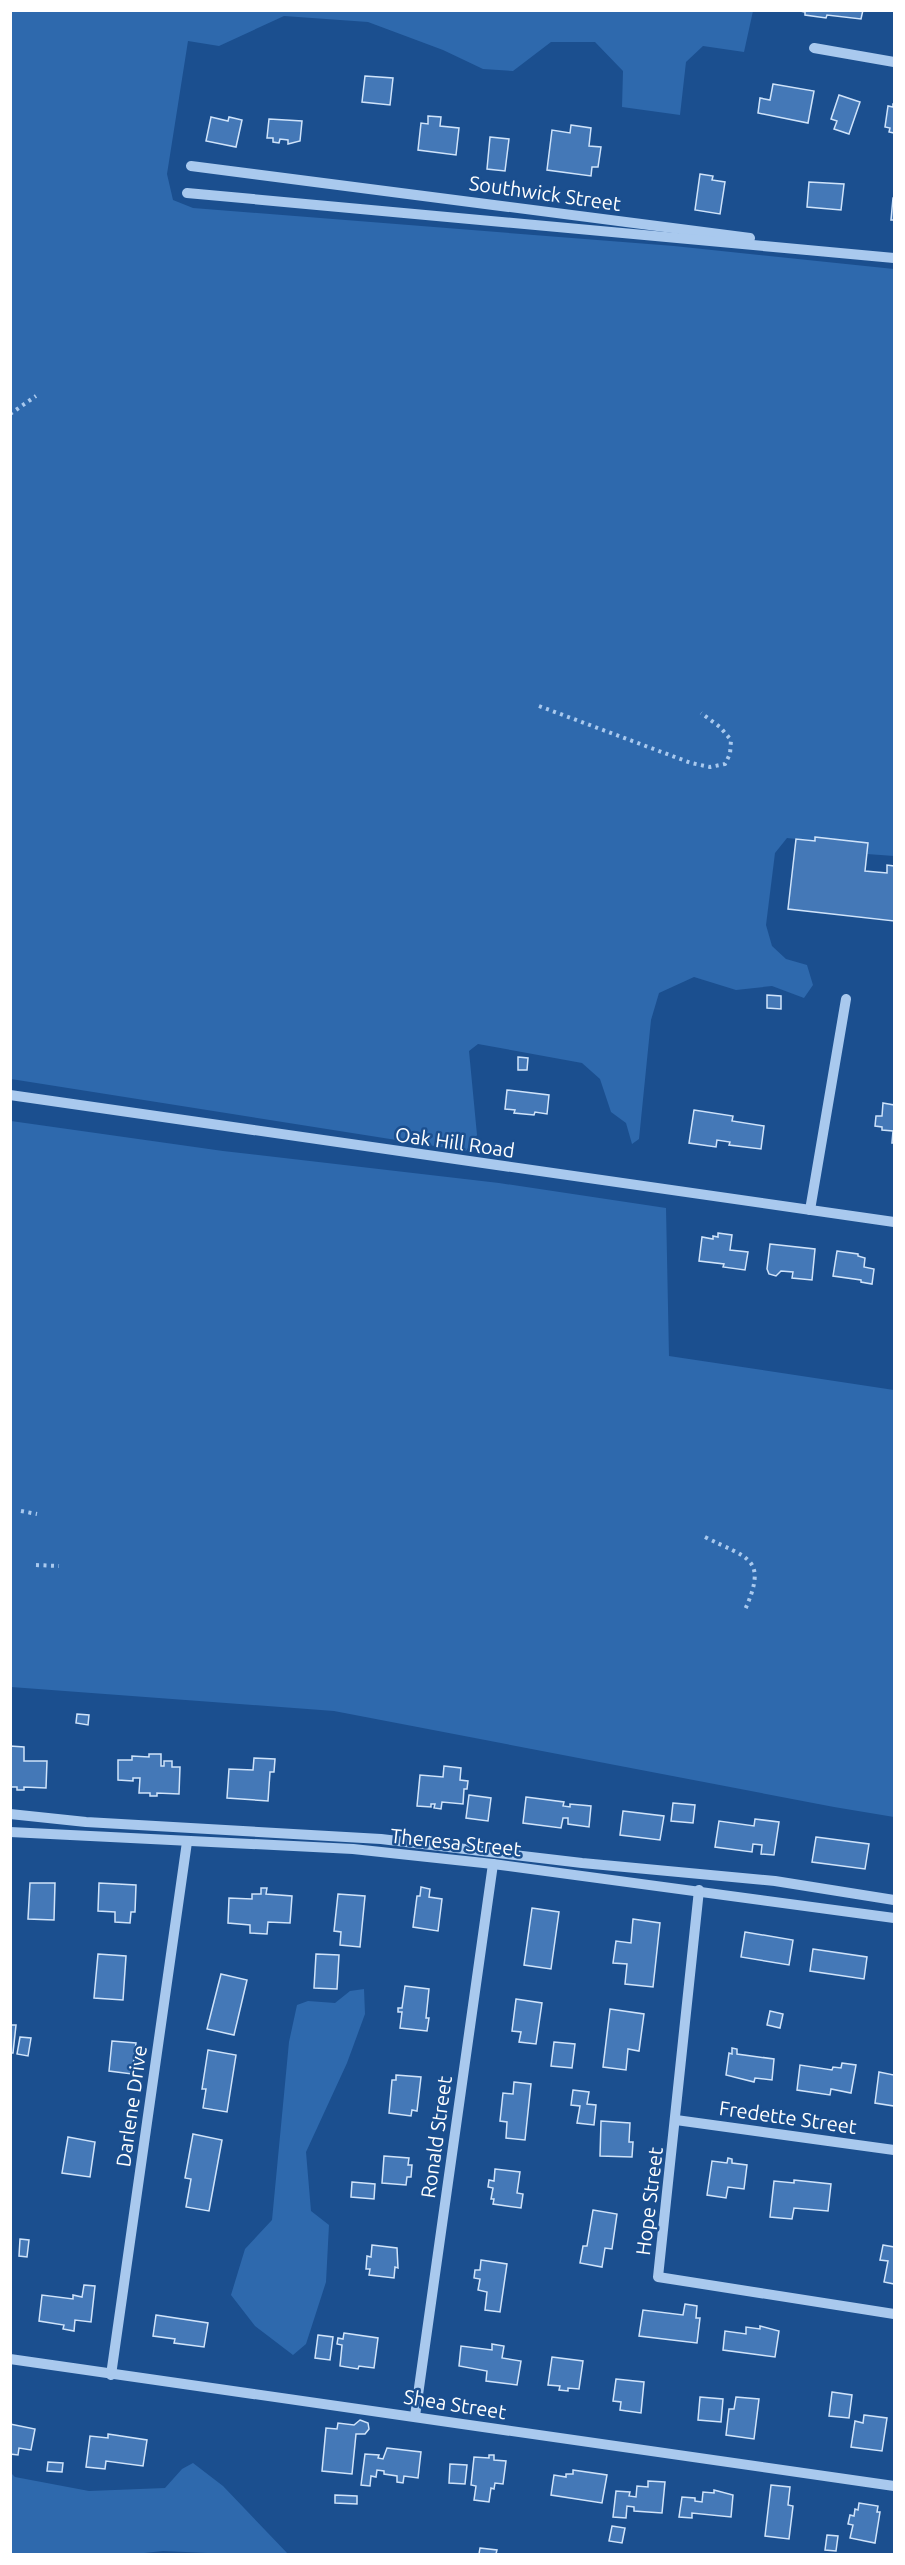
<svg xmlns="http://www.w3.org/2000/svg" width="905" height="2565" viewBox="0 0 905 2565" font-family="Ubuntu,sans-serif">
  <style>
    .green { fill: #2e69ad }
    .building { fill: #4478b7; stroke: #cfe3fa; stroke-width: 1.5 }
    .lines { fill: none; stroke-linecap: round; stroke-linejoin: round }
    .path { stroke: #a9c9ee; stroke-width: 4; stroke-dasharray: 3 4.5; stroke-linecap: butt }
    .minor { stroke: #a9c9ee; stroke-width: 10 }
    .labels { text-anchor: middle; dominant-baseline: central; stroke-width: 5; stroke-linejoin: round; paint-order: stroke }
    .street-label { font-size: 20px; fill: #fff; stroke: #1b4f8f }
  </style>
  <rect width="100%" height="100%" fill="#1b4f8f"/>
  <g class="green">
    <path d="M11,11h742l-9,41 -41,-6 -17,16 -6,53 -58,-8 1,-36 -28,-29h-44l-38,29 -30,-2 -40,-19 -75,-28 -84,-6 -65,30 -31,-5 -21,133 6,26 20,8 481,38 220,23v587l-27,-2 -52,-16v3l-28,-3 -12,15 -9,72 6,21 14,13 21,6 6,20 -9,13 -32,-12 -36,4 -42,-13 -35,16 -8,27 -12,119 -7,5 -6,-21 -15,-11 -11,-33 -18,-16 -104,-19 -9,7 8,84 -11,16 -455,-72z"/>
    <path d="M11,1121l212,30 276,32 167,25 3,148 225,34v427l-60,-10 -500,-96 -323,-24z"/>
    <path d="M364,1989l1,25 -18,49 -41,89 5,59 18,14 -3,57 -20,62 -13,11 -38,-29 -24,-31 14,-46 27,-29 17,-178 8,-37 11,-4 27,2 15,-12z"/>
    <path d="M193,2463l30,23 65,68h-59l-66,-3 -28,3h-124v-81l4,4 74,14 76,-3 17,-19z"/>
  </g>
  <g class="building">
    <path d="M795,10h68l-2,9 -34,-4 -1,3 -21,-3v-3z"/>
    <path d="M365,76l28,2 -3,27 -28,-3z"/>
    <path d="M773,84l41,7 -6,32 -50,-10 2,-15 10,2z"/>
    <path d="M839,95l21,7 -11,32 -15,-5 3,-8 -6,-2z"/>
    <path d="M893,104h1v29l-5,-1 1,-4 -5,-1 3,-21 5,1z"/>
    <path d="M428,116l13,1 -1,9 19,2 -3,27 -38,-5 3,-27 7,1z"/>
    <path d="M211,117l17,4 1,-4 13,3 -6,27 -30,-6z"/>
    <path d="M269,119l33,2 -2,20 -12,3v-4l-8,-1 -1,4 -6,-1v-4h-6z"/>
    <path d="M571,125l20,3 -2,18 12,1 -3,20h-6l-1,9 -44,-6 5,-40 18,3z"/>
    <path d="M490,137l19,2 -4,32 -18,-2z"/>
    <path d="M700,174l13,2 -1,4 13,2 -5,32 -25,-4z"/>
    <path d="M809,182l35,2 -3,26 -34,-3z"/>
    <path d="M893,198h1v22h-3z"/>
    <path d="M815,837l53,6 -3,28 22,2v-8l7,1v55l-106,-12 8,-70 19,2z"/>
    <path d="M767,995l14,1v13l-14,-1z"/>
    <path d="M518,1057l10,1 -1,12h-9z"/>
    <path d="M507,1090l42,5 -2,19 -12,-2 -1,3 -20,-2 1,-3 -10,-1z"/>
    <path d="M883,1103l11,2v38h-2l1,-12 -11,-1v-3l-7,-1 1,-10h6z"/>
    <path d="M694,1110l39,6 -1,5 32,5 -3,23 -32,-4 1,-3 -13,-2 -1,7 -27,-4z"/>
    <path d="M718,1233l14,2 -2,15 18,2 -3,18 -22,-3 1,-3 -25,-3 3,-24 11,2v-3l5,1z"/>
    <path d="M770,1244l45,5 -3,31 -20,-2 1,-6 -12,-1 -5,5 -7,-2 -2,-5z"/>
    <path d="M837,1251l21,3v2l7,2 -1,9 10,2 -2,15 -11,-2v-2l-28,-4z"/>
    <path d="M77,1714l12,1 -1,10 -12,-2z"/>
    <path d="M10,1746l14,1v14h23l-1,27 -22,-1v3h-7v-3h-7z"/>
    <path d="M149,1754h12v12h3v-5h8v6h8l-1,27 -22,-1v3h-7v-3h-11l1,-15h-7v3l-15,-1v-20h14v-4l17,1z"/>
    <path d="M254,1758l21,1 -1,13h-4l-2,29 -41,-3 2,-29 24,1z"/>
    <path d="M444,1766l17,2 -1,12 8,1 -1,8h-3l-1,15 -21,-2 -1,7 -7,-1 1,-4h-4v3l-14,-1 3,-31 23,2z"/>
    <path d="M469,1795l22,3 -3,23 -22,-3z"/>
    <path d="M526,1797l38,5 -1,4 7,1v-3l21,2 -2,21 -21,-3v-6h-5l-2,10 -38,-5z"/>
    <path d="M673,1803l22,2 -2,18 -22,-2z"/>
    <path d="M623,1811l41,5 -4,24 -40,-5z"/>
    <path d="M755,1819l24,3 -5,33 -13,-1 1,-9 -9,-1 -1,8 -37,-5 4,-26 35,5z"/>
    <path d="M816,1837l53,7 -4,25 -53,-7z"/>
    <path d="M30,1883h25l-1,37 -26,-1z"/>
    <path d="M99,1883l37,2 -1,27h-4l-1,11 -15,-1v-10l-17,-1z"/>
    <path d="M421,1887l9,2 -1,8 13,2 -4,32 -25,-4 4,-31h3z"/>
    <path d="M261,1888h6l-1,6 26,2 -2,27 -22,-1 -1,12 -17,-1v-8l-22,-2 1,-25 23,1v-5h9z"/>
    <path d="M338,1894l27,2 -5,51 -20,-2 1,-13 -7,-1z"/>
    <path d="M532,1908l27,4 -8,57 -27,-4z"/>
    <path d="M633,1919l27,4 -7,64 -28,-3 2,-20 -14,-1 3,-22 15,2z"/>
    <path d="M745,1932l48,8 -4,25 -48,-8z"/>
    <path d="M813,1949l54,8 -3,22 -54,-8z"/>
    <path d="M98,1954l28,2 -3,44 -29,-2z"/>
    <path d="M316,1954l23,1 -2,34 -23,-1z"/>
    <path d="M221,1974l26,6 -13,55 -27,-6z"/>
    <path d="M405,1986l24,3 -3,29h3l-2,13 -27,-3 2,-16h-4v-4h4z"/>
    <path d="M516,1999l26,4 -6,41 -17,-2 2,-10 -9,-1z"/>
    <path d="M610,2009l34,5 -5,37 -11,-2 -2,21 -23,-3z"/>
    <path d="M770,2011l13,3 -3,14 -13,-3z"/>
    <path d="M10,2025h6l-3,28h-3z"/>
    <path d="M20,2037l11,1 -3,18 -11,-2z"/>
    <path d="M112,2041l24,2 -4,31 -23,-3z"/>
    <path d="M554,2042l21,2 -3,24 -21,-2z"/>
    <path d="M732,2048l5,1v5l37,5 -2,21 -17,-2 -1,4 -28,-7 3,-22 3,1z"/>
    <path d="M208,2050l28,5 -9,57 -24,-4 3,-19h-4z"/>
    <path d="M842,2063l14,2 -5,28 -20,-4 -1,6 -33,-5 3,-25 32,5 1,-3 8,1z"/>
    <path d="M879,2072l15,3v31l-19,-3z"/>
    <path d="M396,2075l25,2 -4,34 -5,-1 -1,6 -22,-3 3,-33h4z"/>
    <path d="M514,2082l17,2 -6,56 -19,-2 1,-16 -7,-1 3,-28 10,1z"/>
    <path d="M573,2090l16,2 -2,12 9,1 -2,20 -17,-2 3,-17 -9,-1z"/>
    <path d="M601,2121l29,2 -1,19h4l-1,15 -32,-1z"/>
    <path d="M193,2134l29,6 -13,71 -23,-4 5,-28 -6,-1z"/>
    <path d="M68,2137l27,5 -5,35 -28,-4z"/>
    <path d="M384,2156l25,2 -1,7h4l-1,12h-4l-1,8 -24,-2z"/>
    <path d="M728,2158l4,1v4l15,2 -3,24 -16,-2 -2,11 -19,-3 5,-34 15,2z"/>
    <path d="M495,2169l25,3 -3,21 6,1 -2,14 -28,-4 1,-5h-3l2,-11 -5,-1 1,-7 5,1z"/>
    <path d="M794,2180l37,4 -3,27 -34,-3 -2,11 -22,-2 4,-36 20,2z"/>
    <path d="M352,2182l23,2 -1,15 -23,-2z"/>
    <path d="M593,2210l24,4 -5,35 -7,-1 -3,19 -22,-4 3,-17h4z"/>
    <path d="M20,2239l9,1 -2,17 -8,-1z"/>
    <path d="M372,2245l25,3 1,20 -3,-1 -1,11 -25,-3 1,-6h-4l1,-13 4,1z"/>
    <path d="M883,2245l11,2v37l-10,-2 4,-21 -8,-1z"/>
    <path d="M481,2260l26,4 -7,48 -15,-2 2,-18 -9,-2 2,-11 -6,-1 1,-8h5z"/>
    <path d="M84,2285l11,1 -4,36 -16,-2 -1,11 -11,-2 1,-4 -25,-4 3,-26 31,4v-4l9,2z"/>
    <path d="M685,2304l12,2 -1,12h4l-3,25 -58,-7 4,-26 40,5z"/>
    <path d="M156,2315l52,8 -4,24 -30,-4 1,-4 -22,-3z"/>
    <path d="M760,2326l19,5 -4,26 -52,-7 2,-19 21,3v-7l14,2z"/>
    <path d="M344,2333l34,5 -4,30 -15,-2 -1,3 -18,-3 2,-21 -5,-1 1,-6 5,1z"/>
    <path d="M318,2335l15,2 -3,23 -15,-2z"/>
    <path d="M492,2344l12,2 -2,12 19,3 -4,24 -31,-4 1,-10 -28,-5 2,-20 31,4z"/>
    <path d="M552,2357l31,4 -4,28 -11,-1v3l-9,-1 1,-4 -12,-1z"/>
    <path d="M616,2379l28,3 -3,31 -21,-3 1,-8 -8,-1z"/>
    <path d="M832,2392l20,3 -3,23 -20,-2z"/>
    <path d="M700,2397l23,2 -2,23 -23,-2z"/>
    <path d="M736,2397l23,2 -5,40 -28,-4 3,-26h5z"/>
    <path d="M864,2415l23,3 -5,33 -31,-4 4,-26 8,2z"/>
    <path d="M360,2420l8,3 1,6 -4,5h-9l-4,40 -30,-3 4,-43 11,1 1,-6 16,2z"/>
    <path d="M10,2424l25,5 -4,21 -12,-2 -1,7 -8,-1z"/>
    <path d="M108,2434l39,6 -4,26 -37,-5 -1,8 -19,-2 4,-31 18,2z"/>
    <path d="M387,2448l34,4 -3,26 -14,-2 -1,7 -6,-1v-6l-13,-2v-3l-7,-1 -1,7 -5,-1 -1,10 -9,-1 4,-31 14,1 -1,3 5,1z"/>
    <path d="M489,2455h5v5l12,1 -3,23 -8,-1 -1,6 -3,-1 -2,14 -15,-2 2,-14 -5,-1 3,-28 15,1z"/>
    <path d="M48,2462l15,1 -1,9 -15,-1z"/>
    <path d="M450,2464l17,1 -2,19 -16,-1z"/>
    <path d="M573,2470l34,5 -5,28 -51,-8 3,-20 12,2v-3h7z"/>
    <path d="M648,2481l17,1 -3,31 -28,-2v-4l-7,-1 -1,12 -13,-1 3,-26 14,1 -1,4 7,1 1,-11 11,1z"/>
    <path d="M771,2485l19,2 -2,18 5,1 -4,33 -24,-3z"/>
    <path d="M714,2490l19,5 -2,22 -39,-4v5l-13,-1 3,-20 13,1v3l7,1 1,-10 11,1z"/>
    <path d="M335,2495l22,1v8l-22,-1z"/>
    <path d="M859,2503l19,3 -1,6h3l-5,31 -25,-5 3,-13 -5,-1 2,-9 4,1 1,-7 3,1z"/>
    <path d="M612,2526l13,2 -3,15 -13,-2z"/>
    <path d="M827,2535l11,1 -2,15 -11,-1z"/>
    <path d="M480,2548l17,2 -1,4h-17z"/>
  </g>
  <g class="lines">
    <g class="path">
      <path d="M10,414l26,-18"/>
      <path d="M539,706l152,57 19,4 15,-3 5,-10 1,-14 -11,-13 -19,-14"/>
      <path d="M21,1511l16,3"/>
      <path d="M705,1537c43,22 64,20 39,75"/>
      <path d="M36,1565l23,1"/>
    </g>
    <g class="minor">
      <path d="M814,48l80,14"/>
      <path d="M191,166l559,72"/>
      <path d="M187,193l707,65"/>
      <path d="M10,1095l884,127"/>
      <path d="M810,1210l36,-211"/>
      <path d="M10,1814l76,8 295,17 201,24 193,18 119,19"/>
      <path d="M10,1832l343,17 140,15 401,54"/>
      <path d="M699,1890l-41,387 236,37"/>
      <path d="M676,2120l218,30"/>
      <path d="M10,2359l884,127"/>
      <path d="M111,2375l76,-533"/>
      <path d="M415,2416l78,-552"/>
    </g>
  </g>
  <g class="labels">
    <g class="street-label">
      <text transform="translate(545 193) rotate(8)">Southwick Street</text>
      <text transform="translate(455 1142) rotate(8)">Oak Hill Road</text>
      <text transform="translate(456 1842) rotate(6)">Theresa Street</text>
      <text transform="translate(131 2106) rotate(-82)">Darlene Drive</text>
      <text transform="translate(788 2117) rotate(8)">Fredette Street</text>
      <text transform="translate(436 2137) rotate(-82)">Ronald Street</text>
      <text transform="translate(649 2201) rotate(-83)">Hope Street</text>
      <text transform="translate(455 2404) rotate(9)">Shea Street</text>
    </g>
  </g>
  <rect width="905" height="2565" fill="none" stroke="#ffffff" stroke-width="24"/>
</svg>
